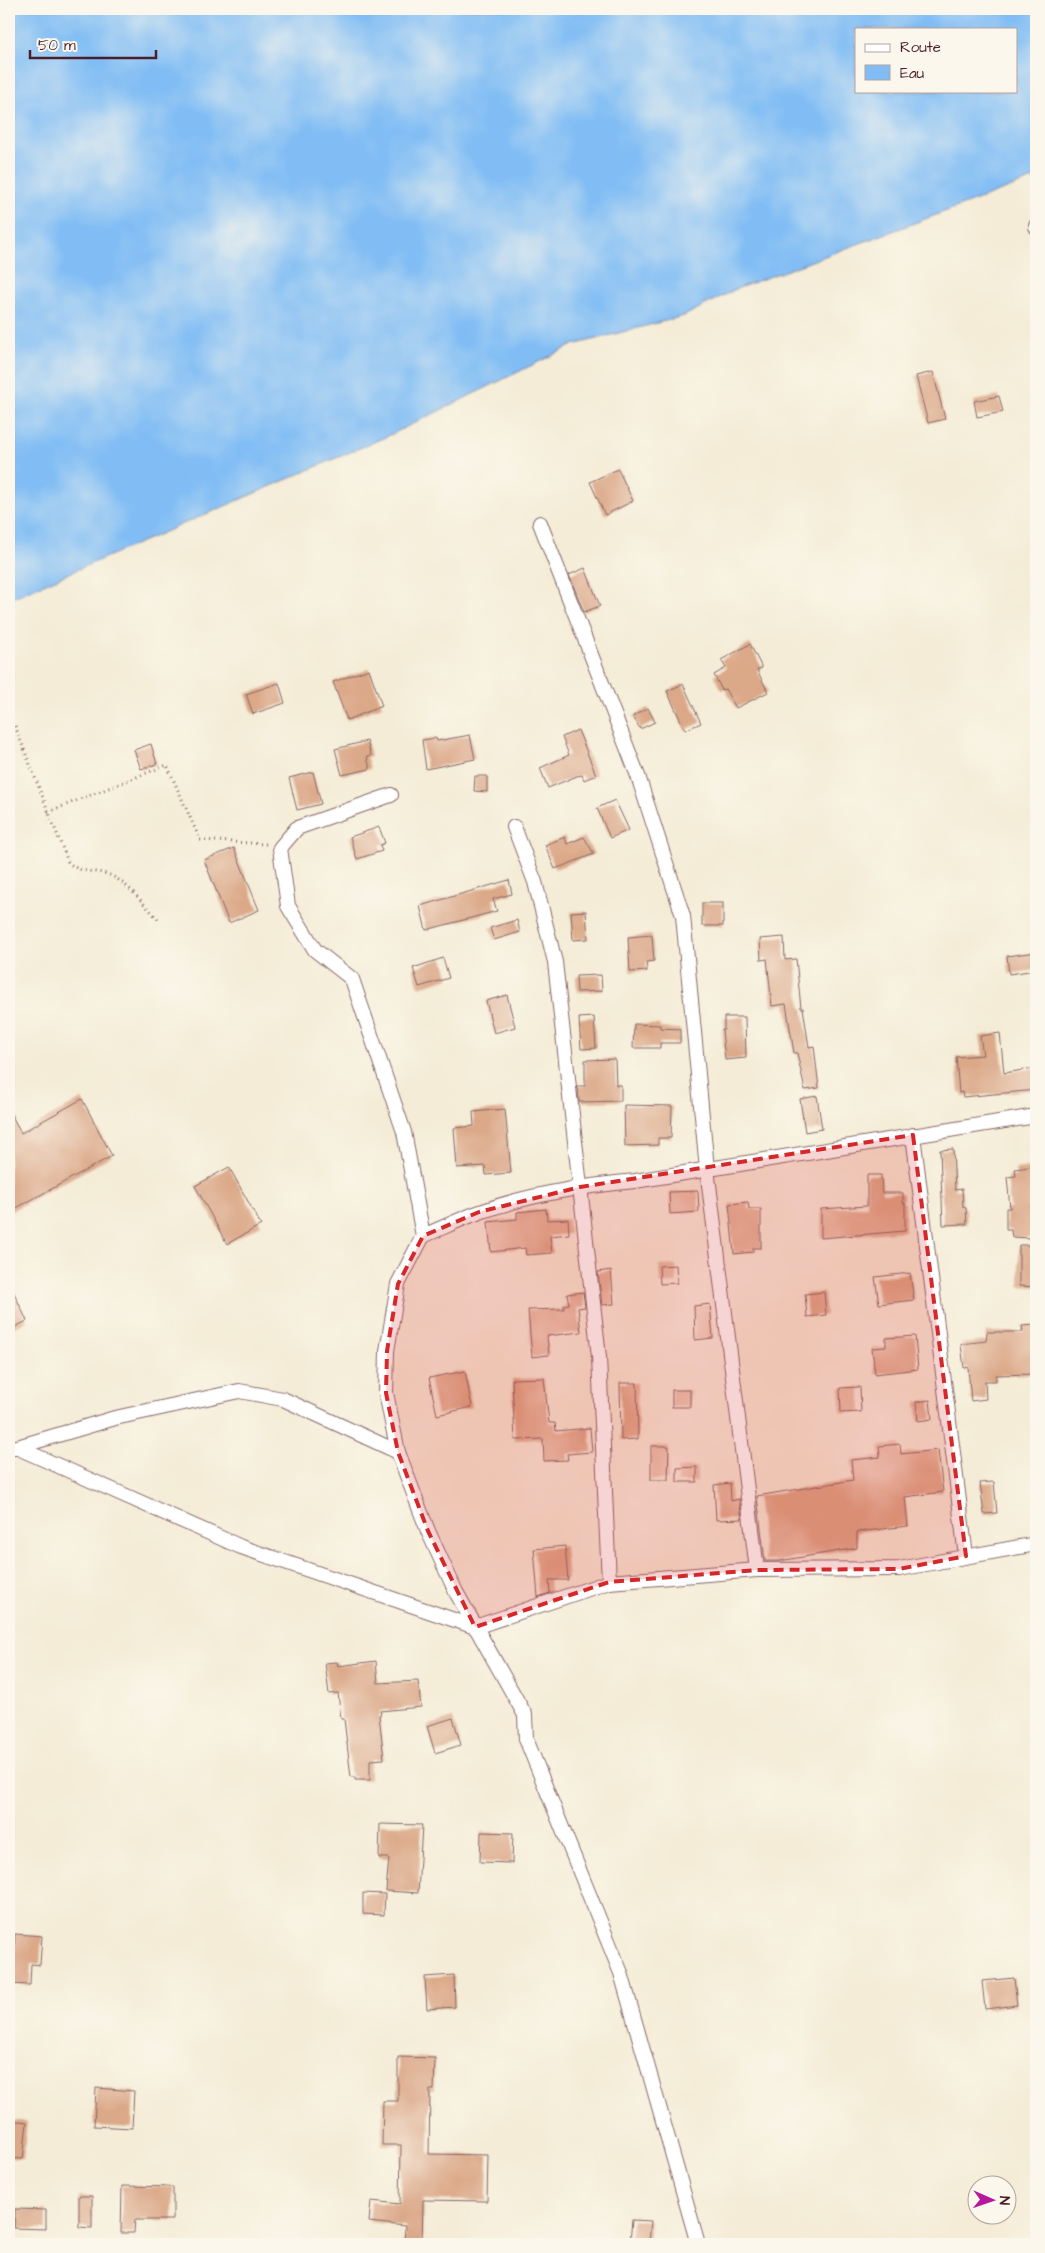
<svg xmlns="http://www.w3.org/2000/svg" width="1045" height="2253" viewBox="0 0 1045 2253" font-family="'Architects Daughter',sans-serif">
  <style>
    .water { fill: #81bdf4; stroke: #666e90; fill-rule: evenodd }
    .building { fill: #dba888 }
    .lines { fill: none; stroke-linecap: round; stroke-linejoin: round }
    .minor-casing { stroke: #866767; stroke-width: 16 }
    .path { stroke: #866767; stroke-width: 3; stroke-dasharray: 1 4; stroke-linecap: butt }
    .minor { stroke: #fff; stroke-width: 14 }
    .marked { fill: #d62828; fill-opacity: 0.2; stroke: #d62828; stroke-width: 4; stroke-dasharray: 10 6; stroke-linejoin: round }
  </style>
  <rect width="100%" height="100%" fill="#fbf7ec"/>
  <filter id="ink" filterUnits="userSpaceOnUse"><feTurbulence type="fractalNoise" baseFrequency=".02" numOctaves="2"/><feDisplacementMap in="SourceGraphic" scale="10" xChannelSelector="R" yChannelSelector="G"/><feConvolveMatrix kernelMatrix="1 2 1 2 8 2 1 2 1" color-interpolation-filters="sRGB"/></filter>
  <filter id="wash" filterUnits="userSpaceOnUse"><feTurbulence type="fractalNoise" baseFrequency=".0096" numOctaves="4" result="noise"/><feDisplacementMap in="SourceGraphic" scale="20" xChannelSelector="R" yChannelSelector="G"/><feGaussianBlur stdDeviation="1.12" result="paint"/><feColorMatrix in="noise" values="0 0 0 0 0 0 0 0 0 0 0 0 0 0 0 0 0 1.4 0 .05"/><feComposite in="paint" operator="in"/></filter>
  <g filter="url(#wash)">
    <rect width="100%" height="100%" fill="#f4ecd6"/>
    <path class="water" d="M9,9h1027v169l-300,111 -52,27 -111,29 -183,90 -381,164zM856,29h160v62h-160z"/>
    <g id="blocks">
      <g class="building">
        <path d="M933,372l12,47 -17,4 -12,-47z"/>
        <path d="M999,396l4,16 -26,5 -3,-16z"/>
        <path d="M618,469l15,32 -28,14 -15,-33z"/>
        <path d="M585,568l15,38 -16,6 -15,-37z"/>
        <path d="M750,644l12,24 -5,2 11,22 -32,16 -11,-19 -3,1 -8,-15 12,-7 -5,-8z"/>
        <path d="M369,669l13,37 -35,14 -14,-38z"/>
        <path d="M279,683l6,20 -32,11 -7,-20z"/>
        <path d="M683,684l18,39 -16,7 -18,-39z"/>
        <path d="M648,708l7,14 -15,7 -7,-13z"/>
        <path d="M578,730l18,45 -12,5 -2,-5 -5,1 -29,12 -8,-20 29,-13 -7,-18z"/>
        <path d="M470,735l5,24 -49,10 -4,-29 14,-2 1,3z"/>
        <path d="M367,741l4,15 -4,1 3,12 -28,6 -7,-26z"/>
        <path d="M151,744l6,20 -16,5 -7,-19z"/>
        <path d="M313,772l8,32 -24,6 -8,-32z"/>
        <path d="M475,776h12v16l-13,-1z"/>
        <path d="M615,800l14,30 -19,8 -13,-30z"/>
        <path d="M379,827l6,16 -5,2 2,6 -25,8 -7,-22z"/>
        <path d="M565,837l2,7 17,-7 10,17 -39,15 -10,-24z"/>
        <path d="M234,848l25,62 -30,13 -25,-63z"/>
        <path d="M509,880l3,14 -19,5 4,12 -71,19 -6,-24z"/>
        <rect x="702" y="903" width="21" height="23"/>
        <path d="M586,911l2,28 -15,1 -2,-28z"/>
        <path d="M517,920l3,12 -26,8 -4,-12z"/>
        <path d="M652,935l2,26 -8,1 1,9 -17,1 -2,-35z"/>
        <path d="M784,937l1,23 11,-1 5,49h2l6,39 5,-1 5,42 -14,2 -8,-37h-3l-8,-49 -14,2 -5,-47 -6,1 -1,-21z"/>
        <path d="M1036,952v18l-27,4 -2,-18z"/>
        <path d="M443,958l6,20 -30,9 -6,-19z"/>
        <path d="M601,975l1,16 -25,1 -1,-16z"/>
        <path d="M507,995l8,32 -21,6 -8,-32z"/>
        <path d="M594,1017l2,31 -15,1 -2,-31z"/>
        <path d="M724,1017h21l1,41 -21,2 -3,-30h2z"/>
        <path d="M634,1024l26,1v3l20,1v14h-20v5h-27z"/>
        <path d="M1000,1033l4,40 32,-5v22l-73,7 -1,-5 -3,1 -3,-36 27,-2 -3,-19z"/>
        <path d="M615,1059l1,26h5v16l-42,1 -1,-16h7v-26z"/>
        <path d="M817,1096l5,33 -17,3 -5,-33z"/>
        <path d="M82,1099l30,57 -103,56v-102l12,23z"/>
        <path d="M624,1105l48,1 -1,32h-13v7l-33,1z"/>
        <path d="M505,1109l6,64 -25,2 -1,-9 -28,2 -3,-40 20,-2 -1,-14z"/>
        <path d="M953,1149l2,41 7,-1 1,18 3,1 1,16 -24,1 -3,-75z"/>
        <path d="M1036,1166v39l-5,1 -1,32 -18,-1 -1,-7h-5v-22h4l-3,-31 9,-1 -1,-7z"/>
        <path d="M229,1167l32,58 -34,19 -32,-58z"/>
        <path d="M867,1175h14l1,18h21v10h2v28l-84,7v-29l46,-3z"/>
        <path d="M698,1191l1,21 -29,2 -1,-22z"/>
        <path d="M748,1202l1,7h12v39h-8v4l-19,2 -5,-50z"/>
        <path d="M546,1209l1,11 21,-1 1,15 -19,2 2,17 -26,2 -1,-7 -34,4 -3,-30 29,-3v-7z"/>
        <path d="M1019,1245h16l1,42 -17,-1z"/>
        <path d="M676,1265l1,18 -17,1 -1,-18z"/>
        <path d="M611,1270l3,34 -12,1 -4,-33z"/>
        <path d="M910,1273l4,27 -35,4 -4,-27z"/>
        <path d="M9,1282l18,39 -18,9z"/>
        <path d="M583,1292l2,15 -7,1 3,24 -34,4 2,19 -17,2 -4,-47 36,-1v-4l5,-1 -2,-10z"/>
        <path d="M824,1292l2,23 -19,2 -2,-23z"/>
        <path d="M710,1304l3,34 -18,2 -1,-34z"/>
        <path d="M1036,1325v49l-40,1v6h-11l1,18 -15,2 -3,-34 -4,1 -3,-24 25,-3 1,-9h36l-1,-6z"/>
        <path d="M915,1336l3,33 -43,5 -3,-26 14,-1v-9z"/>
        <path d="M465,1371l7,36 -35,8 -8,-37z"/>
        <path d="M544,1378l5,45h6l1,8 34,-3 2,24 -25,2 1,6 -24,1 -1,-22 -28,1 -3,-61z"/>
        <path d="M620,1383h17l1,56 -17,1z"/>
        <path d="M860,1387l1,25 -20,1 -1,-25z"/>
        <rect x="672" y="1390" width="18" height="17"/>
        <path d="M930,1400l2,19 -14,2 -2,-19z"/>
        <path d="M900,1444l1,10 37,-4 5,42 -38,5 3,29 -51,6v16l-78,13h-14l-8,-65 96,-16 -2,-20 29,-3 -1,-11z"/>
        <path d="M651,1446h18l-1,34h-17z"/>
        <path d="M697,1467v15h-20v-14z"/>
        <path d="M994,1482l3,31 -13,1 -4,-31z"/>
        <path d="M730,1483l1,18 8,-2 3,20 -26,1 -2,-35z"/>
        <path d="M565,1546l3,34h-19l1,13 -12,4 -4,-48z"/>
        <path d="M376,1661l2,22 40,-2 3,26 -41,4 1,3 -2,1 5,44 -14,1v20h-15v-3h-4l-7,-58h-3l-3,-26 -9,1 -4,-31 12,-1 1,4z"/>
        <path d="M453,1718l8,27 -26,8 -8,-27z"/>
        <path d="M380,1824l42,1 -4,68 -32,-2 3,-33h-10z"/>
        <path d="M481,1832l32,1 -1,30 -32,-1z"/>
        <path d="M363,1893l22,1 -1,21 -21,-1z"/>
        <path d="M15,1934l27,2 -2,29 -9,-1 -1,21 -21,-1v-38h5z"/>
        <path d="M454,1975l1,32 -28,2 -2,-32z"/>
        <path d="M1014,1978l3,27 -32,4 -3,-28z"/>
        <path d="M398,2057l37,1 -1,32h-4l-1,64 59,1 -1,46 -64,-1 -1,44h-18l1,-18 -36,-4 2,-21 29,3 1,-59h-19l1,-44h15z"/>
        <path d="M96,2088l38,3 -2,37 -38,-2z"/>
        <path d="M9,2120l18,2 -4,37 -14,-1z"/>
        <path d="M122,2186l51,1v33h-38l-1,13h-13z"/>
        <path d="M79,2196h13v32l-13,-1z"/>
        <path d="M15,2209l31,1v19l-32,-1z"/>
        <path d="M632,2220l19,1 -2,23 -19,-2z"/>
      </g>
    </g>
  </g>
  <g filter="url(#ink)">
    <use href="#blocks" fill-opacity="0" stroke="#866767" stroke-width="1"/>
    <g class="lines">
      <g class="minor-casing">
        <g id="minor">
          <path d="M1036,227v-1"/>
          <path d="M540,523l98,253 45,140 24,253 50,401"/>
          <path d="M391,795l-94,33 -17,20 8,58 27,44 37,29 52,153 19,104 -25,48 -11,67 -1,42 12,59 30,79 28,61 69,123 1,24 95,234 77,271"/>
          <path d="M514,827l21,55 20,80 44,395 10,225"/>
          <path d="M913,1135l53,421"/>
          <path d="M423,1236c19,-8 37,-17 57,-24 50,-18 102,-26 155,-31l401,-65"/>
          <path d="M16,1447l225,100 234,80 134,-45 148,-12 142,-1 137,-25"/>
          <path d="M14,1448l101,-30 124,-27 44,8 115,53"/>
        </g>
      </g>
      <g class="path">
        <path d="M15,726l53,136c12,13 30,7 44,14 19,10 32,29 47,44"/>
        <path d="M48,812l119,-47 33,75 66,4"/>
        <path d="M1036,2018l-1,4 1,12"/>
      </g>
      <use href="#minor" class="minor"/>
    </g>
  </g>
  <path class="marked" d="M913,1135l53,421 -67,13 -142,1 -148,12 -134,45 -47,-96 -30,-79 -12,-59 1,-42 11,-67 25,-48 56,-24 101,-25z"/>
  <rect width="1045" height="2253" fill="none" stroke="#fbf7ec" stroke-width="30"/>
  <rect x="855" y="28" width="162" height="65" fill="#fbf7ec" stroke="#b4a19f"/>
  <rect x="865" y="44" width="25" height="8" fill="#ffffff" stroke="#b4a19f"/>
  <text x="900" y="52" font-size="15" fill="#4a1f2b">Route</text>
  <rect x="865" y="65" width="25" height="15" fill="#81bdf4" stroke="#b4a19f"/>
  <text x="900" y="78" font-size="15" fill="#4a1f2b">Eau</text>
  <g transform="translate(992 2200) rotate(92)"><circle r="24" fill="#fbf7ec" stroke="#b4a19f"/>
  <path d="M0-4L9 19L0 12L-9 19Z" fill="#b5179e"/>
  <text y="-8" font-size="14" font-weight="bold" text-anchor="middle" fill="#4a1f2b">N</text>
  </g>
  <path d="M30 50v8h126v-8" fill="none" stroke="#4a1f2b" stroke-width="2.5"/>
  <text x="38" y="50" font-size="15" fill="#4a1f2b" stroke="#fbf7ec" stroke-width="4" paint-order="stroke">50 m</text>
</svg>
